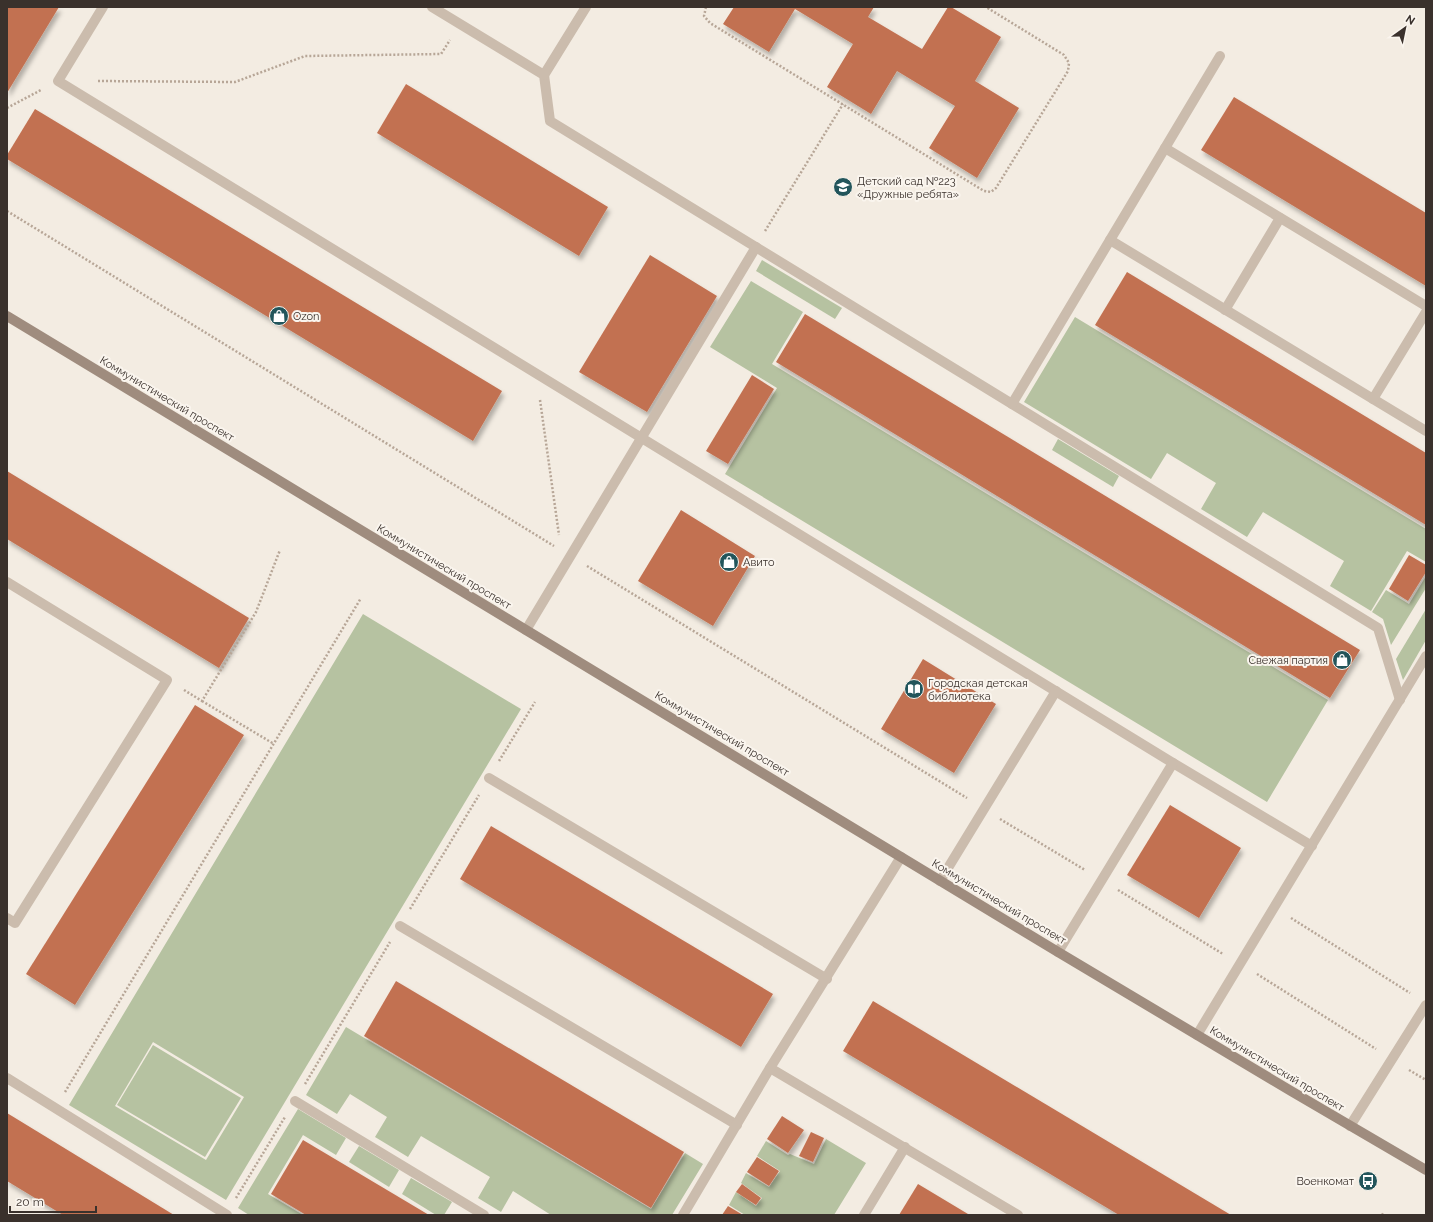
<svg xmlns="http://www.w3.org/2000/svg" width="1433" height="1222" viewBox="0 0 1433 1222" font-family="Raleway,sans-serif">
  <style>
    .green { fill: #b6c2a1; fill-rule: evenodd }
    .building { fill: #c27151; filter: url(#shadow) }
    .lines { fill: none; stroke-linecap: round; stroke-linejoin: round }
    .path { stroke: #b7a697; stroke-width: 2.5; stroke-dasharray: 2 2; stroke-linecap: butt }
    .lane { stroke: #cbbcad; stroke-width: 10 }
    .secondary { stroke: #9f8c7e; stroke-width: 10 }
    .labels { text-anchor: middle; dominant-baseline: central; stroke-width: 4; stroke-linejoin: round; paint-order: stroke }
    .poi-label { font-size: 11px; fill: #3a312c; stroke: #faf5ee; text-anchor: start }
    .street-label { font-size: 11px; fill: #3a312c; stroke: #faf5ee }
  </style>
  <defs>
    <filter id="shadow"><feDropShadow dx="2.5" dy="4.5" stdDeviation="2" flood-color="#0004"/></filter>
  </defs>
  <rect width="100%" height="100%" fill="#f3ece2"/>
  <g class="green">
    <path d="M762,260l80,48 -7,11 -79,-48z"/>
    <path d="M751,281l52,31 -31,52 556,336 -61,102 -542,-328 52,-86 -67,-41z"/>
    <path d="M1075,317l351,212v33l-19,-11 -36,60 -41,-25 14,-25 -81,-49 -16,25 -46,-28 15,-26 -49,-30 -16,26 -127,-77z"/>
    <path d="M1058,439l61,37 -6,11 -61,-37z"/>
    <path d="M1426,576v12l-35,57 -8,-26 -11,-7 14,-22 23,14z"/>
    <path d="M1426,609v31l-23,40 -7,-21z"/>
    <path d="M363,614l158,95 -295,491 -157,-95zM153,1042l91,55 -38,63 -91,-54z"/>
    <path d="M346,1027l305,182 34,-56 18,11 -31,51h-121l-38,-24 -12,21 -23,-14 12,-21 -69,-41 -13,21 -33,-20 12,-20 -37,-23 -13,20 -31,-19z"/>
    <path d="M153,1045l88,53 -36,59 -88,-52z"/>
    <path d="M298,1109l48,29 -10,17 -33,-20 -35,59 35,21h-54l-11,-7z"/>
    <path d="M826,1139l40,24 -32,52h-89l-16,-10 7,-13 20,14 6,-8 -21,-15 5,-10 23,14 11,-16 -23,-15 9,-15 22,14 2,-1 24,10z"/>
    <path d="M359,1146l40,24 -10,17 -40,-25z"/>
    <path d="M411,1178l41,24 -8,13h-8l-34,-21z"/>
  </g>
  <g class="building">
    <path d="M7,7h52l-52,86z"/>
    <path d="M734,7h140l-6,10 54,32 26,-42h3l50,30 -26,44 44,27 -42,70 -48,-30 26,-42 -58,-35 -26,43 -44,-27 26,-43 -58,-35 -26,43 -46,-28z"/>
    <path d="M406,84l202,123 -29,49 -202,-123z"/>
    <path d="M1234,97l192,116v73l-225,-136z"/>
    <path d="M35,109l467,282 -29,50 -466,-282v-4z"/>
    <path d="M650,255l67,41 -70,116 -68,-40z"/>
    <path d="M1127,272l299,181v72l-331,-200z"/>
    <path d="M805,314l555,336 -30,48 -554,-336z"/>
    <path d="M752,375l22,14 -46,75 -22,-13z"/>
    <path d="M7,471l242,147 -30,50 -212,-129z"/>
    <path d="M681,510l74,46 -42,70 -75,-45z"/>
    <path d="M1409,555l17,10v7l-18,29 -19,-12z"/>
    <path d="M923,659l73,45 -42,69 -73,-44z"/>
    <path d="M195,705l49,30 -169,270 -49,-31z"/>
    <path d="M1170,805l71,43 -42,70 -72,-43z"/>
    <path d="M491,826l282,168 -32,53 -281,-168z"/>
    <path d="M396,981l288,171 -33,56 -287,-172z"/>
    <path d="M873,1001l358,214h-112l-276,-164z"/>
    <path d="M7,1113l167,102h-111l-56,-34z"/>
    <path d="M782,1116l22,14 -16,23 -21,-14z"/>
    <path d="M811,1132l13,6 -11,24 -14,-6z"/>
    <path d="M303,1140l37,22 89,53h-123l-35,-21z"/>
    <path d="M757,1157l22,14 -10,15 -22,-14z"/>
    <path d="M742,1184l19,14 -5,7 -20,-13z"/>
    <path d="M918,1184l50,30 -1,1h-68z"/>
    <path d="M728,1206l15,9h-21z"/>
  </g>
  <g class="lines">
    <g class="path">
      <path d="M706,7l-2,9 6,7 274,168 7,1 5,-4 72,-117 1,-8 -5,-8 -78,-48"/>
      <path d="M98,81l137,1 70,-26 136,-2 9,-14"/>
      <path d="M7,108l34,-18"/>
      <path d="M7,211l547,335"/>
      <path d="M765,231l78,-127"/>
      <path d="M540,400l19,135"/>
      <path d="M587,566l380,232"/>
      <path d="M184,690l18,11 54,-89 24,-62"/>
      <path d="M202,701l72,43"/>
      <path d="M499,761l36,-59"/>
      <path d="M1000,819l85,51"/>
      <path d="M1118,890l105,64"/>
      <path d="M410,909l69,-114"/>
      <path d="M1291,918l119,75"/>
      <path d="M1257,974l119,75"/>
      <path d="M1409,1070l17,10"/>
      <path d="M305,1084l85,-142"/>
      <path d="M65,1092l296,-494"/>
      <path d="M236,1198l49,-81"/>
      <path d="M1382,1215l2,-3"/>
    </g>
    <g class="lane">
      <path d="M103,7l-45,74 1115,682 139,83"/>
      <path d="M432,7l112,68 6,46 828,507 22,72"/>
      <path d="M544,75l42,-68"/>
      <path d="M1165,148l261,158"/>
      <path d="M1110,240l316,191"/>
      <path d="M1225,310l55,-92"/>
      <path d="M1373,399l53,-87"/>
      <path d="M1012,404l208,-348"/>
      <path d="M7,582l160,98 -152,243 -8,-5"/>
      <path d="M526,630l230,-383"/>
      <path d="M489,778l338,201"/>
      <path d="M940,881l116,-190"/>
      <path d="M400,926l337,199"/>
      <path d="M1058,952l115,-189"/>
      <path d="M1197,1035l229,-379"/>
      <path d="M770,1068l248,147"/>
      <path d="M7,1078l220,137"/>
      <path d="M295,1101l189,114"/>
      <path d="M1350,1126l76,-121"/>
      <path d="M683,1215l87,-147 131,-211"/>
      <path d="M864,1215l41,-68"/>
    </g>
    <path class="secondary" d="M7,316l1051,636 233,139 135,79"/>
  </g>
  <defs>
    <g id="school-disc" transform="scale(1)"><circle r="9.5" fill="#22555b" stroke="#faf5ee"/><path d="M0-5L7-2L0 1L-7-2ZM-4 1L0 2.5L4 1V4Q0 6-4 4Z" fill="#fff"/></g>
    <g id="shop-disc" transform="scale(1)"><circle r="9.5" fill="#22555b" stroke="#faf5ee"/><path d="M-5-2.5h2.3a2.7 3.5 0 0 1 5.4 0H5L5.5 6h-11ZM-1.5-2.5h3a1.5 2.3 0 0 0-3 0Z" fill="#fff"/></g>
    <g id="library-disc" transform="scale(1)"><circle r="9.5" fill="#22555b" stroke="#faf5ee"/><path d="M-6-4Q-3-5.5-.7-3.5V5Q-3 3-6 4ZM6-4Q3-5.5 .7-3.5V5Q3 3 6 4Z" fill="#fff"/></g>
    <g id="bus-disc" transform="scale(1)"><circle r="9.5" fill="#22555b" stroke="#faf5ee"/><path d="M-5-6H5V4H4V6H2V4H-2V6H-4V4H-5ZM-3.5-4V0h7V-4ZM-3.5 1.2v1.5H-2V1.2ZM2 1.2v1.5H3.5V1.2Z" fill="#fff"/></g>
  </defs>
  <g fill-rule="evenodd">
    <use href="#school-disc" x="843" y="187"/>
    <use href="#shop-disc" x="279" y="316"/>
    <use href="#shop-disc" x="729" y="562"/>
    <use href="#shop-disc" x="1342" y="660"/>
    <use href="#library-disc" x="914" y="689"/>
    <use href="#bus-disc" x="1368" y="1181"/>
  </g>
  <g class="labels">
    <g class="poi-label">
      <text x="857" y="181">Детский сад №223<tspan x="857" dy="13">«Дружные ребята»</tspan></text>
      <text x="293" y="316">Ozon</text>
      <text x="743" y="562">Авито</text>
      <text x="1328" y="660" text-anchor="end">Свежая партия</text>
      <text x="928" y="683">Городская детская<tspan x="928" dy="13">библиотека</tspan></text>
      <text x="1354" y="1181" text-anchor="end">Военкомат</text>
    </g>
    <g class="street-label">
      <text transform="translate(167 399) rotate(31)">Коммунистический проспект</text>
      <text transform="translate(444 567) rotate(31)">Коммунистический проспект</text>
      <text transform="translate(722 734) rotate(31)">Коммунистический проспект</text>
      <text transform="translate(999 902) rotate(31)">Коммунистический проспект</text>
      <text transform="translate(1277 1069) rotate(31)">Коммунистический проспект</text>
    </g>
  </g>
  <rect width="1433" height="1222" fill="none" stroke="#3a312c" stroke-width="16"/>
  <g transform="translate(1405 28) rotate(33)" stroke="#faf5ee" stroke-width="3" paint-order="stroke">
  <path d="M0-3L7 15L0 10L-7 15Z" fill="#3a312c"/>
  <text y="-6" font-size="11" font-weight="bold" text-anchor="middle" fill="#3a312c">N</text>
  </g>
  <path d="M10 1206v6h86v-6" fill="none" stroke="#3a312c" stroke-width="2"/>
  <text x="16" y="1206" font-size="12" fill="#3a312c" stroke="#faf5ee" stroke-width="3" paint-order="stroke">20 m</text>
</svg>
